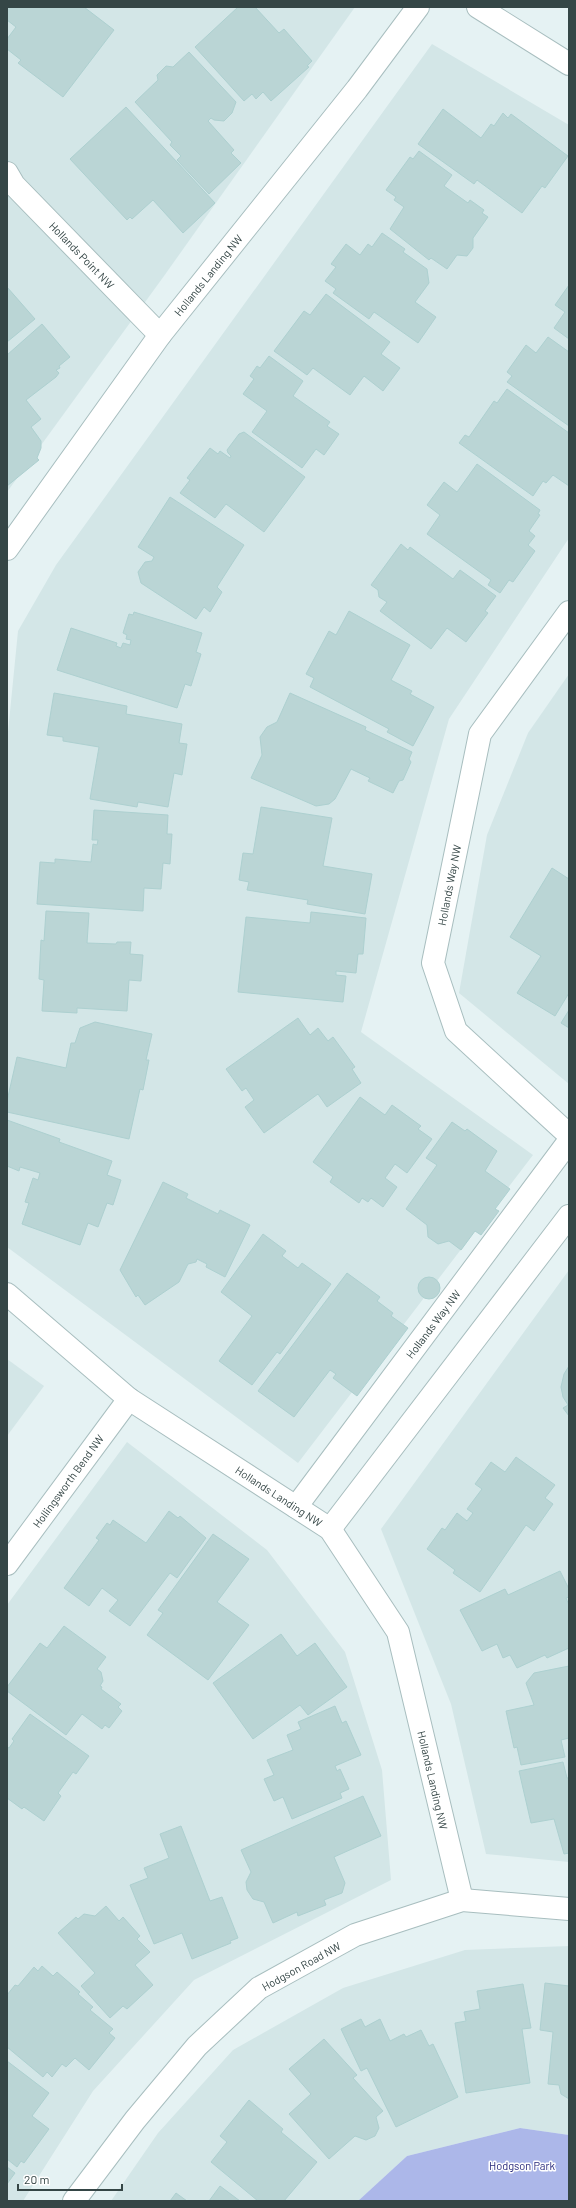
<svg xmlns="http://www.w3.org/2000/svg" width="576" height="2208" viewBox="0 0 576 2208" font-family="Barlow,sans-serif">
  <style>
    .residential { fill: #d3e6e7 }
    .park { fill: #acb7e9 }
    .building { fill: #bad5d5; stroke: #add0d0 }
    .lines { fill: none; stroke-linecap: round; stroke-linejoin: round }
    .minor-casing { stroke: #a8bebf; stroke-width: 24 }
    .minor { stroke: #fff; stroke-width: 22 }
    .labels { text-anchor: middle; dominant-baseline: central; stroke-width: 3; stroke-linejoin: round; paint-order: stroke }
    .street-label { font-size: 11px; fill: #354646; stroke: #fff }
    .park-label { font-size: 11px; fill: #26277a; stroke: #fff }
  </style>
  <rect width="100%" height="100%" fill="#e5f2f3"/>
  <g class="residential">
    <path d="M7,7h348l-191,269 -157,216z"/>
    <path d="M432,44l137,81v413l-120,181 -88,313 172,123 -235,308 -291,-216v-505l11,-111 38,-66z"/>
    <path d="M569,674v410l-110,-91 28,-158 41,-102z"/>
    <path d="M569,1270v592l-83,-8 -35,-150 -70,-175z"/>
    <path d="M7,1359l37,27 -37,50z"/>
    <path d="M127,1442l140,108 78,102 37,118 9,110 -197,100 -101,111 -70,110h-16v-596z"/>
    <path d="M569,1946v189l-49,-7 -113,28 -49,45h-247l47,-68 75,-83 110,-62 122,-38z"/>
  </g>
  <path class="park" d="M520,2128l49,7v66h-211l49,-45z"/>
  <g class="building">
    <path d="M7,7h77l30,23 -51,67 -45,-34 3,-3 -14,-11v-10l9,-12 -9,-7z"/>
    <path d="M238,7h17l24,26 5,-4 28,32 -5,5 2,1 -38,34 -8,-9 -7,7 -4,-5 -8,7 -49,-54z"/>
    <path d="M189,52l47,50 -4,11 -8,8 -10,-1 -3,-2 -3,3 26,29 -3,3 10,10 -32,31 -32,-34 4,-4 -11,-11 2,-3 -37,-40 23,-22 -1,-5 9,-9 7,1z"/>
    <path d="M126,107l89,96 -32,30 -30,-33 -21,19 -2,-2 -3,3 -57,-61z"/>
    <path d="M443,109l38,29 10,-14 3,2 9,-13 5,5 3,-4 57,42 -23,32 -3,-2 -20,27 -45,-33 -3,4 -56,-40z"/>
    <path d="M419,151l33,24 -8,11 24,17 2,-3 14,10 -2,3 6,4 -15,21v10l-6,8 -10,-1 -10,14 -16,-11 -2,2 -39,-31 14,-22 -10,-7 2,-3 -10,-7 24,-33 3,2z"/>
    <path d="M382,233l23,16 -2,3 24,17 2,14 -14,19 21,15 -18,26 -44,-31 -5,7 -36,-26 3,-4 -11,-8 11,-14 -5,-3 15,-20 14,11 8,-11 4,3z"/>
    <path d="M569,285v54l-15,-11 11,-16 -10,-7z"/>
    <path d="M7,287l28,32 -28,23z"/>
    <path d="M326,294l64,48 -9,12 19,14 -17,23 -19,-15 -14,19 -37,-27 -6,7 -33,-24 30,-40 6,4z"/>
    <path d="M42,324l28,33 -11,9 1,2 -4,2 3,3 -3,4 -30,23 15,19 -10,8 10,14v7l-4,10 2,2 -32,26v-131z"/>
    <path d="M548,337l21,15v74l-62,-44 5,-6 -5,-4 19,-27 10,8z"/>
    <path d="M269,356l34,25 -10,15 37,26 -3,4 12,8 -15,21 -8,-6 -14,19 -50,-36 15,-21 -24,-17 11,-15 -4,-3 7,-10 3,2z"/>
    <path d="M507,389l62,44v53l-16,-11 -7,8 -3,-2 -10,15 -74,-53 6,-8 4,2 25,-36 3,2z"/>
    <path d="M244,432l61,45 -41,55 -38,-28 -11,14 -35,-25 10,-13 -3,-2 23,-30 8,6 2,-3 10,7 1,-2 -3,-3 -1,-3 12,-16z"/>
    <path d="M477,464l63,46 -2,4 2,1 -11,16 6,5 -7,9 7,6 -22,31 -4,-2 -9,13 -12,-8 3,-5 -64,-46 13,-19 -13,-10 17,-23 13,10z"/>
    <path d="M170,497l74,48 -27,42 5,5 -12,20 -6,-5 -8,12 -55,-36 -3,-11 7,-10 7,-1 2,-4 -16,-10z"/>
    <path d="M401,544l7,6 2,-3 43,32 7,-9 36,26 -11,15 3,2 -22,29 -19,-14 -16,21 -51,-38 7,-9 -8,-5 -1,-7 -7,-5z"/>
    <path d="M349,611l61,34 -19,35 21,11 -2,3 24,13 -21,39 -26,-14 2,-3 -79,-42 4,-9 -8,-4 23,-43 7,4z"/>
    <path d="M134,612l68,21 -6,19 5,2 -10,32 -6,-2 -8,24 -120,-38 14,-42 46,15 -1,3 5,2 2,-5 7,2 1,-5 -5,-1 1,-4 -4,-2 6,-19 4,1z"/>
    <path d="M54,693l73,13 -1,8 56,10 -3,19 8,1 -5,31 -8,-2 -6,34 -30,-5 -1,5 -47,-8 9,-52 -36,-6v-4l-16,-2z"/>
    <path d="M290,693l76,34 -1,3 47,22 -3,7 2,3 -8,18 -4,1 -6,12 -25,-12 2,-3 -19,-9 -16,30 -6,5 -13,2 -65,-28 11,-23 -2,-18 7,-10 10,-5z"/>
    <path d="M261,807l71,11 -9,48 49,8 -7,40 -58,-10 1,-4 -61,-10 2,-8 -10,-2 4,-27 10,1z"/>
    <path d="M94,810l74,5 -1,19h5l-2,30 -7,-1 -2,26 -17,-1 -1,23 -106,-7 3,-42 15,1v-4l36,3 2,-18 4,1 1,-5h-6z"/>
    <path d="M552,868l17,11v114l-14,23 -38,-23 24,-37 -31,-19z"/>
    <path d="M46,911l43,2 -2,30 29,1 1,-2h14l-1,12 13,1 -2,26 -12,-1 -2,31 -50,-3v5l-35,-2 2,-31 -5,-1 2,-39 3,1z"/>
    <path d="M311,912l55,6 -3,36h-5l-2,19 -20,-2v4l10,1 -3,26 -105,-10 8,-75 64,6z"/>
    <path d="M569,1010v18l-8,-5z"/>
    <path d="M298,1018l12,17 8,-7 10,13 5,-4 22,30 -3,2 9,14 -34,24 -9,-13 -54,39 -19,-26 9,-7 -8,-12 -4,3 -16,-22z"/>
    <path d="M95,1022l57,12 -6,26h3l-6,30 -3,-1 -11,50 -122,-27v-11l10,-44 49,11 5,-25h4l5,-15z"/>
    <path d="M360,1097l25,18 7,-10 29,21 -3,3 14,10 -25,34 -12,-9 -10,14 12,9 -14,20 -12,-9 -3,4 -6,-4 -3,5 -29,-21 3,-5 -20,-15z"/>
    <path d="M7,1120l53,19 -1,3 53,19 -5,14 14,5 -8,25 -6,-2 -9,24 -10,-4 -8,22 -58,-21 7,-21 -4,-1 8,-24 5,2 2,-7 -20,-6 -1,4 -12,-5z"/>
    <path d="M452,1122l13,9 2,-2 30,22 -12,20 25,18 -15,20 4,2 -18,24 -6,-4 -14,19 -12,-9 -11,3 -10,-7 -1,-12 -21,-16 31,-44 -11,-7z"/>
    <path d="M163,1182l25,12 -2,4 32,16 2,-4 30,15 -25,52 -19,-10 1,-3 -10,-5 -1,3 -8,2 -9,18 -34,23 -7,-10 -2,2 -16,-27z"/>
    <path d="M263,1234l23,17 -4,5 16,12 4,-5 29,21 -51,70 -3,-2 -25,33 -33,-24 33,-45 -31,-24z"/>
    <path d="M347,1273l33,24 -3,4 16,12 -2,3 17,12 -51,68 -24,-18 3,-4 -6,-4 -36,47 -36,-26z"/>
    <circle cx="429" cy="1288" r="11"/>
    <path d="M569,1366v50l-6,-8 5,-3 -5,-8 -2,-10 3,-13z"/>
    <path d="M516,1457l39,28 -10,13 8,6 -19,27 -8,-6 -46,67 -27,-19 2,-3 -28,-21 15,-21 3,2 12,-17 10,8 6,-8 -6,-4 15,-20 -7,-5 16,-22 14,10z"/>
    <path d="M169,1511l9,7 2,-2 26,22 -29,40 -7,-5 -40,53 -21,-15 9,-11 -16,-12 -13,18 -25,-18 35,-48 -3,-2 11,-15 3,2 3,-5 33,23z"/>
    <path d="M213,1534l36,25 -32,43 32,23 -41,55 -61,-45 16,-22 -5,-3z"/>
    <path d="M560,1571l9,18v8l-3,1 3,7v43l-22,10 -2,-3 -28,13 -7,-13 -7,3 -6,-14 -15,7 -22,-41 45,-21 3,6z"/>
    <path d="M64,1626l42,31 -9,12 4,3 2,9 -3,5 2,1 -1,2 20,15 -3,3 4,4 -13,17 -4,-3 -3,4 -20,-15 -16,21 -59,-44v-4l33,-44 7,5z"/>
    <path d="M281,1634l16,22 18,-13 32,44 -39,28 -8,-10 -47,34 -40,-56z"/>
    <path d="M569,1666v72l-8,2 4,17 -44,8 -4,-18 -3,1 -8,-37 28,-6 -8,-22 8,-10z"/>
    <path d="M335,1706l7,17 4,-2 15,34 -26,11 2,5 3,-2 9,20 -9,4 2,5 -50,21 -9,-22 -9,4 -10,-22 10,-4 -7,-15 26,-10 -6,-15 14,-6 -3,-7z"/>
    <path d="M30,1714l59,42 -13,18 -3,-2 -15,21 3,3 -17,25 -20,-14 -2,2 -15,-11v-51l2,1 5,-7 -2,-2z"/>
    <path d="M563,1762l4,16h2v75l-5,1 -10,-35 -23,4 -12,-52z"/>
    <path d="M363,1796l18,40 -47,21 11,26 -3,10 -18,7 2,5 -28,11 -1,-4 -24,11 -9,-21 -11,-3 -6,-9 -1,-8 5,-10 -10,-22z"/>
    <path d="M181,1826l29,75 12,-4 16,41 -8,3 1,2 -39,16 -10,-26 -28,11 -24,-59 18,-7 -4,-10 25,-10 -9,-24z"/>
    <path d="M106,1906l13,15 4,-4 17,19 -3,3 13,13 -15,13 18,20 -26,24 -4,-3 -13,12 -29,-32 14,-13 -37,-40 18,-16 2,2 6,-5 11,2z"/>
    <path d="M42,1966l11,10 4,-4 23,20 -2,2 15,13 -3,3 23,19 -4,4 6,5 -26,32 -14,-12 -9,9 -4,-3 -10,13 -5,-5 -4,5 -36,-30v-52l8,-10 3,1 16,-19 4,4z"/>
    <path d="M545,1983l24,3v113l-8,-5 -2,-9 -11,-1 5,-52 -13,-2z"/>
    <path d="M523,1984l8,44 -9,1 8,54 -64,10 -11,-70 11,-2 -2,-9 16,-3 -3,-18z"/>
    <path d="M361,2019l4,8 15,-8 10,22 14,-7 2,3 15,-7 8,16 4,-2 25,53 -62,30 -29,-59 -6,3 -20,-42z"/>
    <path d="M324,2039l33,36 -4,3 30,33 -7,6 3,11 -4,8 -9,4 -11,-4 -26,23 -40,-45 22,-20 -22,-25z"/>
    <path d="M7,2061l42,32 -17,23 17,13 -25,34 -3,-2 -4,6 -10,-8z"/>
    <path d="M249,2100l34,29 -2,3 36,30 -33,39h-26l-47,-39 16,-20 -7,-6z"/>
    <path d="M7,2167l8,6 -8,11z"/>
    <path d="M220,2186l20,15h-31z"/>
    <path d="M176,2193l11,8h-17z"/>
  </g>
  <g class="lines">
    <g class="minor-casing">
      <g id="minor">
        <path d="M478,7l91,57"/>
        <path d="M7,173l7,12 146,150"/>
        <path d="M7,549l153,-214 197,-246 61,-82"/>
        <path d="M569,612l-89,122 -47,229 23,68 113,104"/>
        <path d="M7,1294l122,105 201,130 68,103 64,268"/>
        <path d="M296,1507l273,-366"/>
        <path d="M330,1529l239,-313"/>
        <path d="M7,1564l122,-165"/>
        <path d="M74,2201l61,-81 62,-74 62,-58 96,-53 107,-35 107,9"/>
      </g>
    </g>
    <use href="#minor" class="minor"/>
  </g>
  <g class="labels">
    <g class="street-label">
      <text transform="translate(82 255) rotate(46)">Hollands Point NW</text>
      <text transform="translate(208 275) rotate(-51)">Hollands Landing NW</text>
      <text transform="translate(449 885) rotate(-79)">Hollands Way NW</text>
      <text transform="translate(433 1324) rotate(-53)">Hollands Way NW</text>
      <text transform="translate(68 1481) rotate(-54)">Hollingsworth Bend NW</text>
      <text transform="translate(279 1496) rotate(33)">Hollands Landing NW</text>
      <text transform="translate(433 1780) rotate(77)">Hollands Landing NW</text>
      <text transform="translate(301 1966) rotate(-29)">Hodgson Road NW</text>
    </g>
    <g class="park-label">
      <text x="522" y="2165">Hodgson Park</text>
    </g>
  </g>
  <rect width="576" height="2208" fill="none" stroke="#354646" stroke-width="16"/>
  <path d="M18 2184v6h104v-6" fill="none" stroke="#354646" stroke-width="2"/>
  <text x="24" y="2184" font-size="12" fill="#354646" stroke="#ffffff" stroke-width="3" paint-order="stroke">20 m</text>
</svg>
